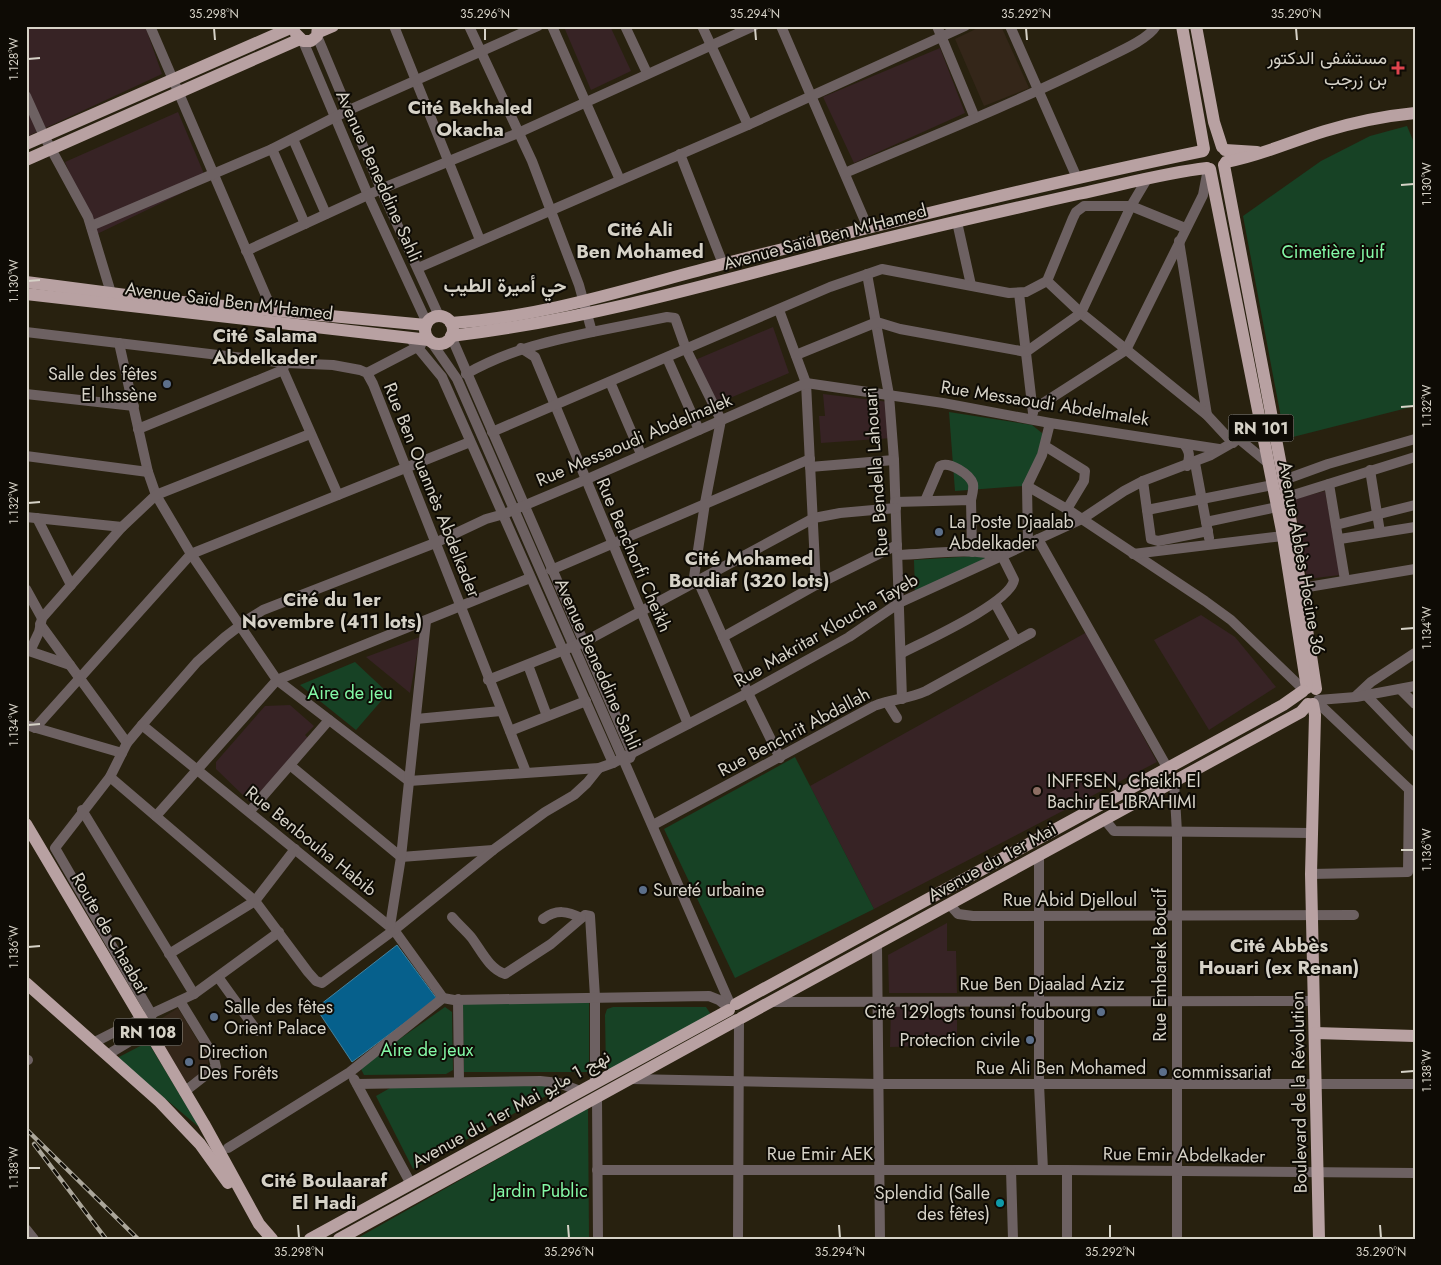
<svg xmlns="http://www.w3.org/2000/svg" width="1441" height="1265" viewBox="0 0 1441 1265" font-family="Jost,Vazirmatn,sans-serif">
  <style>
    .commercial { fill: #342619 }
    .education { fill: #372325 }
    .green { fill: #174225 }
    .water { fill: #06608c; stroke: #44829e }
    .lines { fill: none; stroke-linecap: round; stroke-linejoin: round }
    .minor { stroke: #6d6162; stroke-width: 10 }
    .major { stroke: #b8a1a2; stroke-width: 12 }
    .rail-casing { stroke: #aba69a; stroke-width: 4.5 }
    .rail { stroke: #0e0b05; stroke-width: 2.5; stroke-dasharray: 8; stroke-linecap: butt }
    .ticks { fill: none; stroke: #d6d2c7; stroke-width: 2 }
    .health-dot { fill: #e0444e; stroke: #0e0b05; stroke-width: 2 }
    .service-dot { fill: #5c6f8a; stroke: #0e0b05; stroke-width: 2 }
    .education-dot { fill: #8d6e63; stroke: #0e0b05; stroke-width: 2 }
    .culture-dot { fill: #0f9aa8; stroke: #0e0b05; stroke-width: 2 }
    .labels { text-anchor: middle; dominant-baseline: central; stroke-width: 4; stroke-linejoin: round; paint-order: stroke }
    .shield { fill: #0e0b05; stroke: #9a968d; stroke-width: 1 }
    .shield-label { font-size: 16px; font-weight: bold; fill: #d6d2c7 }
    .poi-label { font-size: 18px; fill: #d6d2c7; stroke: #0e0b05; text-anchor: start }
    .street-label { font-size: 18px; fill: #d6d2c7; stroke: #0e0b05 }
    .park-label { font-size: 18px; fill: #84f9a6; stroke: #0e0b05 }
    .neighbourhood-label { font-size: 19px; font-weight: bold; fill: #d6d2c7; stroke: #0e0b05 }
    .neatline { fill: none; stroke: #d6d2c7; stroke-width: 2 }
    .ticks-label { font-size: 12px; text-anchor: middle; fill: #d6d2c7 }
  </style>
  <rect width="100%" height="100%" fill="#28210f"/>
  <g class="commercial">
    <path d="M982,26h19l28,62 -45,18 -29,-67z"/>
    <path d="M178,1008l30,50v12l-23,13 -34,-58z"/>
  </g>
  <g class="education">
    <path d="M26,26h119l17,48 -136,63z"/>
    <path d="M567,26h43l21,45 -40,19 -27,-63z"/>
    <path d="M940,48l25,65 -111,50 -31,-66z"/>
    <path d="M178,112l29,69 -112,54 -30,-73z"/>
    <path d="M773,327l16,46 -73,31 -21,-44z"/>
    <path d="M823,394l66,8 3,36 -71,5 -2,-27h6z"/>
    <path d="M1325,491l15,84 -33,4 -13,-80z"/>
    <path d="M1201,615l34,22 41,50 -67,43 -55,-90z"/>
    <path d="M1087,632l70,130 -283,147 -64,-123z"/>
    <path d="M420,637l-10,56 -44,-36z"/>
    <path d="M290,705l24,21 -9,9 5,5 -60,62 -34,-33v-7l49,-56z"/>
    <path d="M947,923v28h9l1,42h-68l-1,-38z"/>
    <path d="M957,1006v39l-67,2 1,-40z"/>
  </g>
  <g class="green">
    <path d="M1407,126l8,19v261l-130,33 -42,-223 78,-55 49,-25z"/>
    <path d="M949,412l83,13 10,8 1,12 -20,41 -68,5z"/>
    <path d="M974,556l18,1 -77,37 -1,-34z"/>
    <path d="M355,662l33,31 -32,37 -56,-45z"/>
    <path d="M795,757l79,152 -139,69 -71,-149z"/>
    <path d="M589,1002v70h-125l-1,-68z"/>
    <path d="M445,1007l7,5 1,58 -7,4 -82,1 -4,-8z"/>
    <path d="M613,1007h93l4,6 -1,5 -98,53 -5,-2 -1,-54 2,-6z"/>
    <path d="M148,1042l52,86 -83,-70z"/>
    <path d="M459,1086h91l3,6 -140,77 -37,-73 14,-8z"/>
    <path d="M588,1108l1,131h-233z"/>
  </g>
  <path class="water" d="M397,945l40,54 -85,63 -36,-54z"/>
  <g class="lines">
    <g class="minor">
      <path d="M150,26l122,284"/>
      <path d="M394,26l86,214"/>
      <path d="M469,26l63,135 47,124 13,47 75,-15 8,1 11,31 35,71 -16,83 -12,81"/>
      <path d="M552,26l68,154"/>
      <path d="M625,26l22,47"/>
      <path d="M702,26l46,99"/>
      <path d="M781,26l87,202"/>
      <path d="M937,26l38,92"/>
      <path d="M1010,26l67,152"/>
      <path d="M317,36l64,153 58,127"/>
      <path d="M303,41l65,154 59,128"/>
      <path d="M26,96l18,40 44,81 23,76"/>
      <path d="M293,139l33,75"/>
      <path d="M272,149l33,75"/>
      <path d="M680,154l43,110"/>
      <path d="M845,173c85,-36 170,-70 253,-111 15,-8 49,-21 58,-36"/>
      <path d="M957,222l14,63"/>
      <path d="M91,226l181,-77 77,-39 189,-84"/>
      <path d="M1179,241l28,174"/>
      <path d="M246,251l135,-62 137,-56 236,-107"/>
      <path d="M418,268l330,-143 217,-99"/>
      <path d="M867,274l22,121 5,65 8,239"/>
      <path d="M1047,281l34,32 126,102 26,28"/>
      <path d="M1019,293l14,120"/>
      <path d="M779,310l27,73 10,202"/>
      <path d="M26,332l260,31 47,2 27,5 7,3 6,11 153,388"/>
      <path d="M451,336l181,417 -2,5"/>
      <path d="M409,337l33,40 171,386"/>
      <path d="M119,343l29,129 8,23 35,59 86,126 132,101 190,-13 14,-5 135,-70 101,-56 50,-34 183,-84 42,-28 19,-10 68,-26 28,-16 21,-20"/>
      <path d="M432,343l25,36 274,627"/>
      <path d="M521,348l14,9 153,367"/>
      <path d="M796,355l81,-33 23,7 126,23 55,-39 50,-107 16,-27"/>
      <path d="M667,358l32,72"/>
      <path d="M285,363l-2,7 55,125"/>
      <path d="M367,373l54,-28"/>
      <path d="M466,374c43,-24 79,-32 126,-42"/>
      <path d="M610,382l31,72"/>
      <path d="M26,394l108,12"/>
      <path d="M1034,409l92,-59 77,-155 5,-26"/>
      <path d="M138,429l145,-59"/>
      <path d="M492,432l338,-145 52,-18 127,24 17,-1 21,-11 26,-63 3,-6 8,-6h47l54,22"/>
      <path d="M1239,439l29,24"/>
      <path d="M1184,444c6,8 6,12 3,22"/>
      <path d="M1045,446l40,25 -1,10 -17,28"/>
      <path d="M26,456l122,16"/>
      <path d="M1195,463l14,75"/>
      <path d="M810,467l84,-7"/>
      <path d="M1370,470l10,62"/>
      <path d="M1284,480l44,-16 87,-25"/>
      <path d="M1143,481l8,58 7,2 50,-10"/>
      <path d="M1329,484l16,96"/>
      <path d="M1027,486l40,23 138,92 26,19 73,70"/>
      <path d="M1287,497l128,-40"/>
      <path d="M925,501l15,-35c9,-5 30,8 33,18 1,5 -1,11 -2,16"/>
      <path d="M895,502l76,-2 1,52"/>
      <path d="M1147,510l126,-25"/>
      <path d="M26,517l96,10"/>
      <path d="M37,518l34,67"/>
      <path d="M1206,522l71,-15"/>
      <path d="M1336,525l79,-20"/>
      <path d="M1038,539l130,230"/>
      <path d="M1340,539l75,-12"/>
      <path d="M1028,543l-1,-57 15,-31 8,-32"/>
      <path d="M1133,554l150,-18"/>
      <path d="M898,555c34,-1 71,-8 104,1l12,24c-4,23 -89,61 -112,73"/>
      <path d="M551,570l259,-111"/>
      <path d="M698,581l50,112 32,65"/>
      <path d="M1302,588l113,-19"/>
      <path d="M26,589l16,29"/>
      <path d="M995,603l21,38"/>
      <path d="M40,624l87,119"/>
      <path d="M723,637l93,-52 81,-40"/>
      <path d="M26,650l44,15"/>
      <path d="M30,651l9,-19 3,-14 80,-91 34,-32 154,-61"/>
      <path d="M528,665l19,51"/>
      <path d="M488,680l96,-38 230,-124 26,-5 56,-5"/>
      <path d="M1400,689l15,15"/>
      <path d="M1365,694l50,52"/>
      <path d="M1356,696l15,-14 44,-29"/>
      <path d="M1318,700l38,-3 59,-11"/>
      <path d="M887,702l10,16"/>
      <path d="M1317,702l97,92"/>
      <path d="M416,719l85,-8"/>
      <path d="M26,725l96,28"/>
      <path d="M142,725l252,205 49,68"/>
      <path d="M35,728l156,-174 279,-112"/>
      <path d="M510,731l76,-30"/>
      <path d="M291,766l110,91 92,-7"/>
      <path d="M110,777l145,124 53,71 8,9 6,2 72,-53 99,-80 52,-38 29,-17 13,-12 12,-15"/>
      <path d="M1174,781l3,51v407"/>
      <path d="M82,810l112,184"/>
      <path d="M250,811l79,-91"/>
      <path d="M156,816l121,-136 253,-102"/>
      <path d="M1105,820l9,11 197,2"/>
      <path d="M653,825l221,-119c17,-7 35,-7 52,-15l105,-58"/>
      <path d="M1039,857v227l4,86"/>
      <path d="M1311,874l97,-2 1,-83"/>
      <path d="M950,905l8,9 15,2 381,-1"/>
      <path d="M452,917c6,7 13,13 19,20 10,13 18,32 34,37l46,-30 34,-29 5,1 5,81v85"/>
      <path d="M543,919c13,-10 25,-8 38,-1"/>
      <path d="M390,926l11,-69 25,-236"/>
      <path d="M877,945l3,294"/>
      <path d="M169,954l86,-53 40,-52"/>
      <path d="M218,977l39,54"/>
      <path d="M458,999l1,82"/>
      <path d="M180,1001l33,54 3,12 -32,25"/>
      <path d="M770,1002l544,-1"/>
      <path d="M152,1015l-97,-167 55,-71 17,-34 15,-18 55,-63 28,-25 25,-19 13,-8 172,-67 51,-24 18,-5 81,-34 221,-97 137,20 107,20 169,26"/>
      <path d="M93,1043l47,-24 54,-25 85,-62"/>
      <path d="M107,1055l40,-24"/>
      <path d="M26,1059l2,1"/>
      <path d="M354,1079l57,105"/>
      <path d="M631,1079l247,5h537"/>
      <path d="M357,1084l183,-3 19,2 21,8"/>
      <path d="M597,1098l1,141"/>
      <path d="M228,1148l122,-76 93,-74 11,2 255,-4 10,4 10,8"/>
      <path d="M597,1170h470l348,3"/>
      <path d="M1011,1170l2,69"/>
      <path d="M26,1229l8,10"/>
      <path d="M738,1239l1,-220"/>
      <path d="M1067,1239v-69"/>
    </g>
    <g class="major">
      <path d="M1182,26l22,123"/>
      <path d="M1196,26l18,96 8,25"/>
      <path d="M319,32l14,-6"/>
      <path d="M296,34l7,7h8l6,-5 1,-10"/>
      <path d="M26,144l269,-118"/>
      <path d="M1225,150l32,2"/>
      <path d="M26,160l274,-121"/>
      <path d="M1226,162c34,-6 66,-21 99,-31 30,-9 59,-15 90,-18"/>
      <path d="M1224,165l63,332 29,192"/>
      <path d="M1210,169l73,367 24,152"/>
      <path d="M26,282l146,19 254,24"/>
      <path d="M26,294l403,46"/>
      <circle cx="439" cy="330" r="14"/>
      <path d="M451,323c93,-6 182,-36 272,-59 160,-40 319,-80 480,-113"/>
      <path d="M451,336c127,-15 250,-49 373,-82 84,-22 169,-41 254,-60 43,-9 85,-21 129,-26"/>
      <path d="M1313,704l2,11 -4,159 8,365"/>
      <path d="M26,824l178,300 55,100 13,15"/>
      <path d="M26,983l134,119 40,42 28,39"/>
      <path d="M736,1004l547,-299 20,-14"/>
      <path d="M741,1018l560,-306 7,-8"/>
      <path d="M1315,1033l100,3"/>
      <path d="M310,1239l419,-229"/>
      <path d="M339,1239l398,-219"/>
    </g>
    <g class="rail-casing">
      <g id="rail">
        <path d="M26,1129l112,110"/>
        <path d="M34,1144l72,95"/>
      </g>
    </g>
    <use href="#rail" class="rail"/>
  </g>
  <path class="ticks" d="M214,28l1,12M485,28v12M755,28l1,12M1026,28l1,12M1296,28l1,12M28,59l12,-1M1401,185l13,-1M28,281l12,-1M1401,407l13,-1M28,503l12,-1M1401,629l13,-1M28,725l12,-1M1401,850h13M28,947l12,-1M1401,1072l13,-1M28,1168h12M298,1225l1,13M568,1225l1,13M839,1225l1,13M1110,1225v13M1380,1225l1,13"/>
  <path class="health-dot" d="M1395.5 60.5h5v5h5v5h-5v5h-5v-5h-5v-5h5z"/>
  <g class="service-dot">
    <circle cx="167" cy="384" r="5"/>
    <circle cx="939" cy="532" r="5"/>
    <circle cx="643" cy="890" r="5"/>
    <circle cx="1101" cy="1012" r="5"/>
    <circle cx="214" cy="1017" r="5"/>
    <circle cx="1030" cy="1040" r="5"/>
    <circle cx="189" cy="1062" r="5"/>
    <circle cx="1163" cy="1072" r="5"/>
  </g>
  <circle class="education-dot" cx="1037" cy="791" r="5"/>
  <circle class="culture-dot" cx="1000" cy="1203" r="5"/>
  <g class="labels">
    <g class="shield">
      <rect x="1228.5" y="414.5" width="65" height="27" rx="4"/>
      <rect x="114" y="1018.5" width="68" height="27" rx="4"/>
    </g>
    <g class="shield-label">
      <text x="1261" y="428">RN 101</text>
      <text x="148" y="1032">RN 108</text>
    </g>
    <g class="poi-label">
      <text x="1387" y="58" text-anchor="end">مستشفى الدكتور<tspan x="1387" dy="21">بن زرجب</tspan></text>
      <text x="157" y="374" text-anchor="end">Salle des fêtes<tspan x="157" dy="21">El Ihssène</tspan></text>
      <text x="949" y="522">La Poste Djaalab<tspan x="949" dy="21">Abdelkader</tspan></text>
      <text x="1047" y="781">INFFSEN, Cheikh El<tspan x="1047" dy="21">Bachir EL IBRAHIMI</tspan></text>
      <text x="653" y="890">Sureté urbaine</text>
      <text x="224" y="1007">Salle des fêtes<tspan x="224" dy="21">Orient Palace</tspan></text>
      <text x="1091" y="1012" text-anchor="end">Cité 129logts tounsi foubourg</text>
      <text x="1020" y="1040" text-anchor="end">Protection civile</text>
      <text x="199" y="1052">Direction<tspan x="199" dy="21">Des Forêts</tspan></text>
      <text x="1173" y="1072">commissariat</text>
      <text x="990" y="1193" text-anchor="end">Splendid (Salle<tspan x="990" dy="21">des fêtes)</tspan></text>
    </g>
    <g class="street-label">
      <text transform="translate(379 176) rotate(66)">Avenue Beneddine Sahli</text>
      <text transform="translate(825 237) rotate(-15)">Avenue Saïd Ben M'Hamed</text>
      <text transform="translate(229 301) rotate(7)">Avenue Saïd Ben M'Hamed</text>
      <text transform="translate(1045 403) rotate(9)">Rue Messaoudi Abdelmalek</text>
      <text transform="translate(634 440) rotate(-23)">Rue Messaoudi Abdelmalek</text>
      <text transform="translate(876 472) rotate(-94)">Rue Bendella Lahouari</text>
      <text transform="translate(432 490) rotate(68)">Rue Ben Ouannès Abdelkader</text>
      <text transform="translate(634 555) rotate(67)">Rue Benchorfi Cheïkh</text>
      <text transform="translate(1302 558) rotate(80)">Avenue Abbès Hocine 36</text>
      <text transform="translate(826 630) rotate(-30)">Rue Makritar Kloucha Tayeb</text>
      <text transform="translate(598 664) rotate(66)">Avenue Beneddine Sahli</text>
      <text transform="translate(794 732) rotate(-28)">Rue Benchrit Abdallah</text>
      <text transform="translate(311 841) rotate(39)">Rue Benbouha Habib</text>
      <text transform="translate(992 862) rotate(-29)">Avenue du 1er Mai</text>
      <text x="1070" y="900">Rue Abid Djelloul</text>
      <text transform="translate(110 933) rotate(60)">Route de Chaabat</text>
      <text transform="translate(1160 965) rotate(-90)">Rue Embarek Boucif</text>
      <text x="1042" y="984">Rue Ben Djaalad Aziz</text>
      <text x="1061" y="1068">Rue Ali Ben Mohamed</text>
      <text transform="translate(1299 1092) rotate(-91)">Boulevard de la Révolution</text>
      <text transform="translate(511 1109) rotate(-29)">Avenue du 1er Mai نهج 1 مايو</text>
      <text x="820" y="1154">Rue Emir AEK</text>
      <text transform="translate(1184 1155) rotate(1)">Rue Emir Abdelkader</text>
    </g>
    <g class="park-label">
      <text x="1333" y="252">Cimetière juif</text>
      <text x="350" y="693">Aire de jeu</text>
      <text x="427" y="1050">Aire de jeux</text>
      <text x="540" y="1191">Jardin Public</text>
    </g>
    <g class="neighbourhood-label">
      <text x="470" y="107">Cité Bekhaled<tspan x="470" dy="22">Okacha</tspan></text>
      <text x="640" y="229">Cité Ali<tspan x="640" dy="22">Ben Mohamed</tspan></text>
      <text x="505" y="285">حي أميرة الطيب</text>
      <text x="265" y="335">Cité Salama<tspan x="265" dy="22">Abdelkader</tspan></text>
      <text x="749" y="558">Cité Mohamed<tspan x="749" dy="22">Boudiaf (320 lots)</tspan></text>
      <text x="332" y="599">Cité du 1er<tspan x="332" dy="22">Novembre (411 lots)</tspan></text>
      <text x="1279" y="945">Cité Abbès<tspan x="1279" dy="22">Houari (ex Renan)</tspan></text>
      <text x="324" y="1180">Cité Boulaaraf<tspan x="324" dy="22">El Hadi</tspan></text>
    </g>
  </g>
  <rect width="1441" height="1265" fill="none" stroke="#0e0b05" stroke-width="55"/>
  <rect x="28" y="28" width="1386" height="1210" class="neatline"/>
  <g class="ticks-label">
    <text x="214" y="18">35.298°N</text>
    <text x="485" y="18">35.296°N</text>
    <text x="755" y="18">35.294°N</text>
    <text x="1026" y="18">35.292°N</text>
    <text x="1296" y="18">35.290°N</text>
    <text transform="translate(14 59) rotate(-90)" y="4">1.128°W</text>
    <text transform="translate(1427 184) rotate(-90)" y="4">1.130°W</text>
    <text transform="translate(14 281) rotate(-90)" y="4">1.130°W</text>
    <text transform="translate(1427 406) rotate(-90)" y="4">1.132°W</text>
    <text transform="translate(14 503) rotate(-90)" y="4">1.132°W</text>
    <text transform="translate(1427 628) rotate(-90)" y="4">1.134°W</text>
    <text transform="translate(14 725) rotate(-90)" y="4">1.134°W</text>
    <text transform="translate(1427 850) rotate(-90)" y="4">1.136°W</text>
    <text transform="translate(14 947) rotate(-90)" y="4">1.136°W</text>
    <text transform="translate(1427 1071) rotate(-90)" y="4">1.138°W</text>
    <text transform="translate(14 1168) rotate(-90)" y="4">1.138°W</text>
    <text x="299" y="1256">35.298°N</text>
    <text x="569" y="1256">35.296°N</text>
    <text x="840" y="1256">35.294°N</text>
    <text x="1110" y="1256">35.292°N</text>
    <text x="1381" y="1256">35.290°N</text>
  </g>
</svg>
